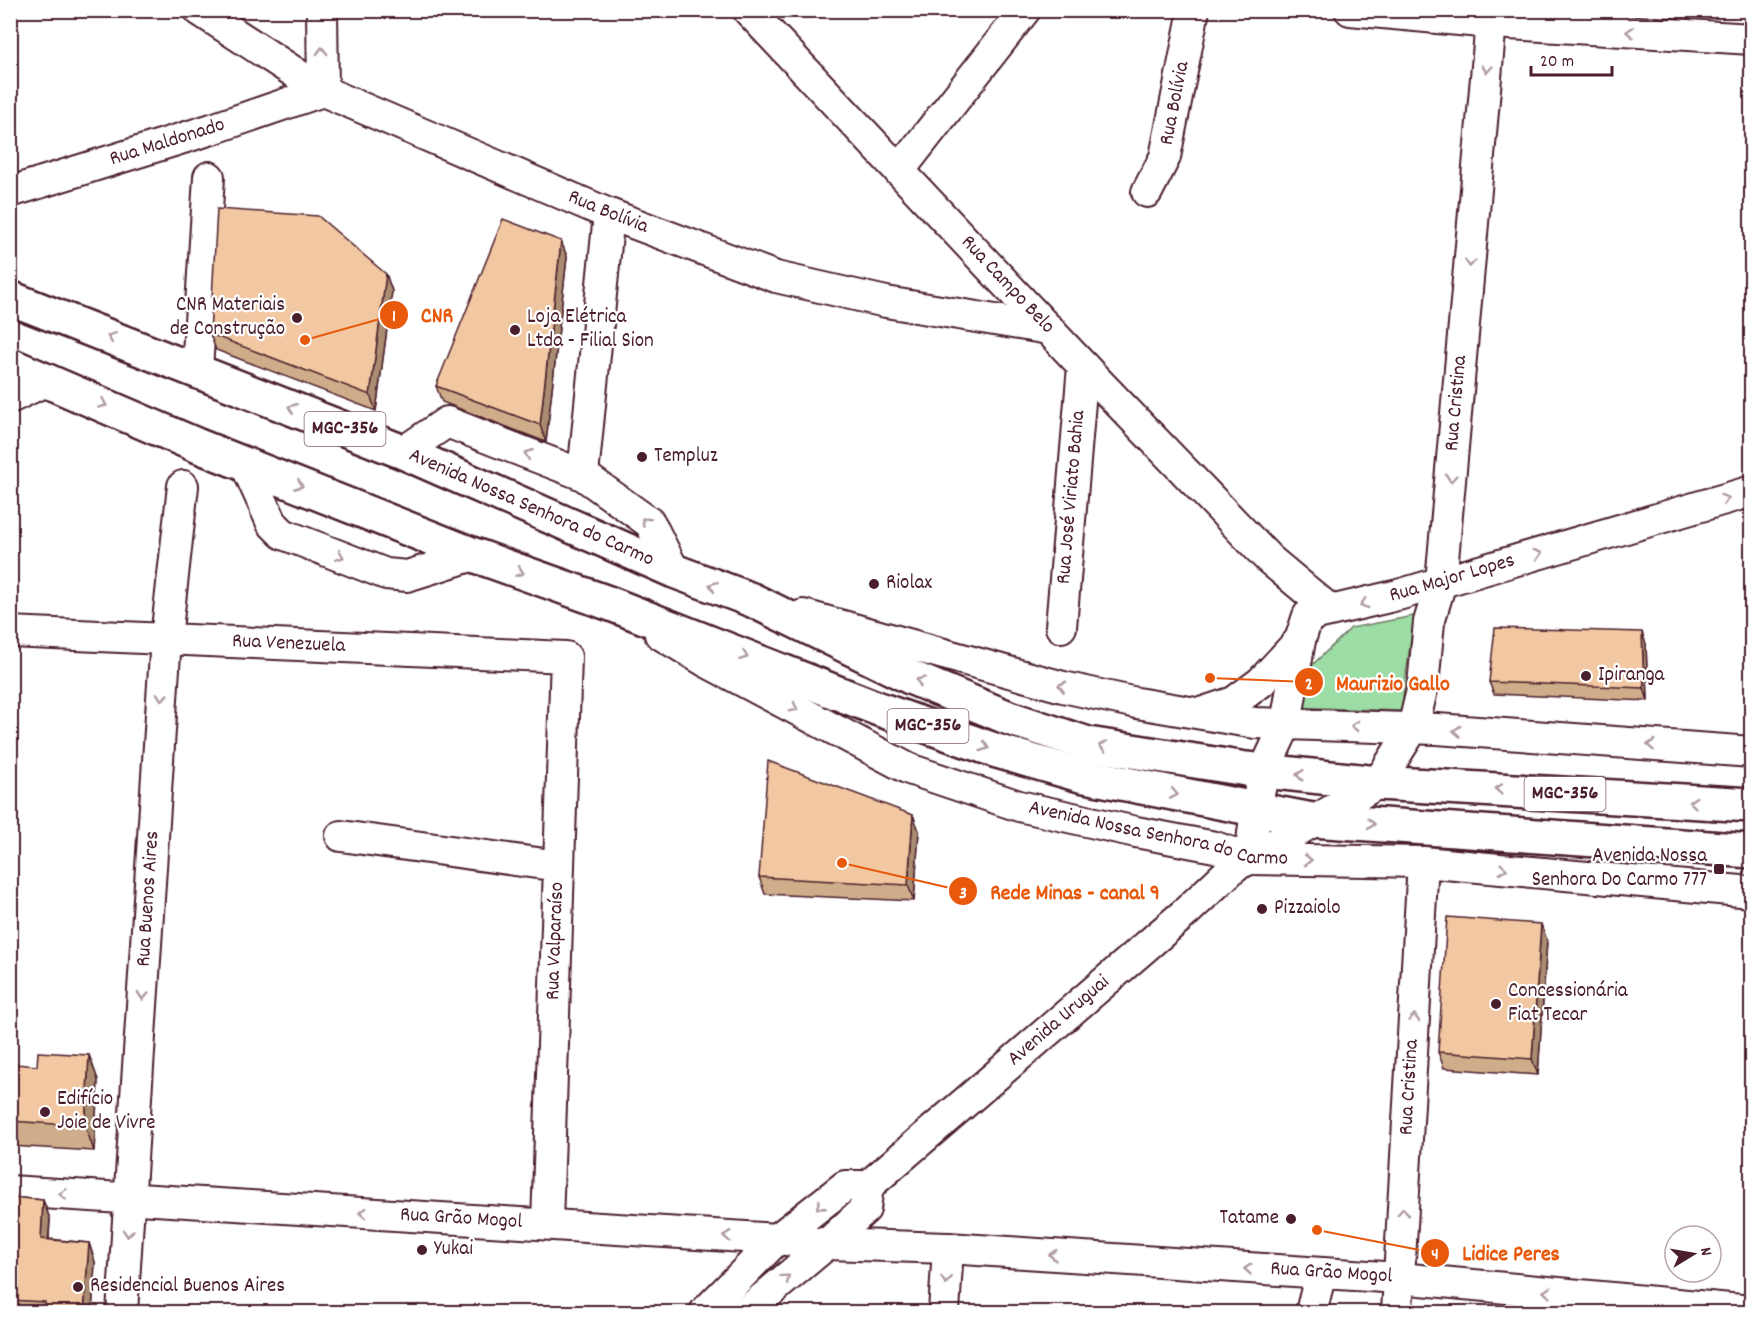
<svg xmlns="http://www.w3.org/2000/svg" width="1762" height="1323" viewBox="0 0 1762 1323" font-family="Dekko,sans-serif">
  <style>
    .green { fill: #9cdca5; stroke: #737e68; stroke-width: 1.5 }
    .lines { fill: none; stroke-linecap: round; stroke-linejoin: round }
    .minor-casing { stroke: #4a1f2b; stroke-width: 34 }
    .major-casing { stroke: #4a1f2b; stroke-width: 38 }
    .minor { stroke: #fff; stroke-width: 30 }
    .major { stroke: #fff; stroke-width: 33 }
    .wall { fill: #cfac8a; stroke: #4a1f2b; stroke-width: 1.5 }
    .shaded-wall { fill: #a98c71; stroke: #4a1f2b; stroke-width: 1.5 }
    .building { fill: #f1c8a1; stroke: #4a1f2b; stroke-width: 1.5 }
    .oneway { stroke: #ae9aa0 }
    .poi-dot { fill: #4a1f2b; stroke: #fff; stroke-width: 2 }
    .labels { text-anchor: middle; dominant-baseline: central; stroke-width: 4.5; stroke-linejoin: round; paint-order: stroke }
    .shield { fill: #fff; stroke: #80626b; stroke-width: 1.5 }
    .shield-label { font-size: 20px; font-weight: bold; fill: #4a1f2b }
    .street-label { font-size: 21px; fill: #4a1f2b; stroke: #fff }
    .poi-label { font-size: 21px; fill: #4a1f2b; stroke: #fff; text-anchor: start }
    .leader { fill: none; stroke: #e8590c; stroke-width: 2 }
    .callout-dot { fill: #e8590c; stroke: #fff; stroke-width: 2 }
    .mark-label { font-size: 18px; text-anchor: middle; font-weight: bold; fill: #fff }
    .callout-label { font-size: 22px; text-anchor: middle; font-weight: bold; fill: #e8590c; stroke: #fff; stroke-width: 4.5; stroke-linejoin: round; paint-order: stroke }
  </style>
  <rect width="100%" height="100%" fill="#fff"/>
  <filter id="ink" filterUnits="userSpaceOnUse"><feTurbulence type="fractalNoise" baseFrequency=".0167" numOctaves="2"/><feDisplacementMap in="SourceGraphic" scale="12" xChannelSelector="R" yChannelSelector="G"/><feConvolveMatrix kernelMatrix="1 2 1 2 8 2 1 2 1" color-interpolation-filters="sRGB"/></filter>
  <g filter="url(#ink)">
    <path class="green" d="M1414,616l-13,95 -107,-4 11,-35 46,-44z"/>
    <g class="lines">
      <g class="minor-casing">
        <g id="minor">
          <path id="s1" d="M199,10l124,81 286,123 167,63 110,25 163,27"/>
          <path id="s2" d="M748,10l335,356 186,193 61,51"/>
          <path d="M1350,10l142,13 260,16"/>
          <path d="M899,171l126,-161"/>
          <path id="s3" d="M10,192l202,-63 111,-38 -1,-81"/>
          <path id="s4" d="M1147,192l18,-35 29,-147"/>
          <path d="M197,370l12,-193"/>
          <path d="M10,398l38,-18"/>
          <path d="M403,452l44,-30 136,53 67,48 24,48"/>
          <path d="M245,463l27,60 11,11 103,40 21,2 67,-21"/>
          <path d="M583,475l26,-261"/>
          <path d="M803,615l260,72 74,16 118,20 182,6 315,23"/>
          <path id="s5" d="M1313,615l85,-20 354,-104"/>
          <path id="s6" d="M1061,627l22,-261"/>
          <path id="s7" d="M10,632l556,25 -19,567"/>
          <path id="s8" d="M660,634l45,27 204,108 110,37 117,26 79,15 35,12 173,3 329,30"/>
          <path d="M1201,713l33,-11 27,-20 39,-42"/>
          <path d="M341,836l218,30"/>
          <path d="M1250,859l6,-51 8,-37 22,-47 14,-84 8,-24"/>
          <path id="s9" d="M10,1191l767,48 50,5 121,4 451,30 353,33"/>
          <path id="s10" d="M122,1312l44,-674 17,-152"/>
          <path id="s11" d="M705,1312l72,-73 68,-53h23l318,-274 50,-47 14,-6 128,-76 35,-55 10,-42 6,-64 12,-40 51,-572"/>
          <path d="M746,1312l81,-68 38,-35 3,-23"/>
          <path d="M944,1312l4,-64"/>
          <path d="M1311,1312l10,-39"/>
          <path id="s12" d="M1397,1312l26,-450"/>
        </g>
      </g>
      <g class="major-casing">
        <g id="major">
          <path id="s13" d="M10,298l393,154 271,119 78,29 158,77 99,41 79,26 158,25 132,14 374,22"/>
          <path d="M10,365l186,80 278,110 137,49 265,104 121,43 83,24 232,45 440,31"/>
        </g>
      </g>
      <use href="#minor" class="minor"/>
      <use href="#major" class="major"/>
    </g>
    <g class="wall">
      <path d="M561,241l6,16 -21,185 -104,-40 -6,-16z"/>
      <path d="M386,274l6,17 -16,120 -160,-61 -6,-16z"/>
      <path d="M1646,644l2,57 -154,-7 -5,-12z"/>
      <path d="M913,815l6,16 -5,70 -149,-7 -6,-17z"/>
      <path d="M1547,940l-9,135 -94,-7 -6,-16z"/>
      <path d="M89,1055l9,25 -4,71 -84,-5v-51l4,1 23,-30z"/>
      <path d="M10,1197l33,3 7,19 -1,20 40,4 6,19 -3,50h-82z"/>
    </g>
    <g class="shaded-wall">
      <path d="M561,241l6,16 -21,185 -6,-17z"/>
      <path d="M386,274l6,17 -16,120 -6,-16z"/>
      <path d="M1642,632l4,12 2,57 -4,-13z"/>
      <path d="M913,815l6,16 -5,70 -6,-16z"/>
      <path d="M1541,924l6,16 -9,135 -6,-16z"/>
      <path d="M89,1055l9,25 -4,71 -9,-25z"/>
      <path d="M43,1200l7,19 -3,38 -6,-18z"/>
      <path d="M89,1243l6,19 -3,50h-8z"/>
    </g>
    <g class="building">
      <path d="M217,209l101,7 68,58 -16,121 -160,-61z"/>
      <path d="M503,219l58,22 -21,184 -104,-39z"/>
      <path d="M1495,628l147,4 2,56 -155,-6z"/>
      <path d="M768,761l145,54 -5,70 -149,-8z"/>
      <path d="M1447,917l94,7 -9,135 -94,-7z"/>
      <path d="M38,1052l51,3 -4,71 -75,-5v-26l4,1 2,-32 21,2z"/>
      <path d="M10,1197l33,3 -2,39 48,4 -5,69h-39v-10l-35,-2z"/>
    </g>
    <defs><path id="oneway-chevron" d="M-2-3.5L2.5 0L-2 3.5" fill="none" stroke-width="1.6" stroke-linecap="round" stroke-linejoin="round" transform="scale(1.5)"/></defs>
    <g class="oneway">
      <use href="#oneway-chevron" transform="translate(1630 32) rotate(-176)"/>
      <use href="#oneway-chevron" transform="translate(322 51) rotate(-91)"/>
      <use href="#oneway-chevron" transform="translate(1487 69) rotate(95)"/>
      <use href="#oneway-chevron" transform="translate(1470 263) rotate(95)"/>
      <use href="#oneway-chevron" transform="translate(111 337) rotate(-159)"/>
      <use href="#oneway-chevron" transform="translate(103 404) rotate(24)"/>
      <use href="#oneway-chevron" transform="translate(292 408) rotate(-158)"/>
      <use href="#oneway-chevron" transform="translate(528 454) rotate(-159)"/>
      <use href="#oneway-chevron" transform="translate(1451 478) rotate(95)"/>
      <use href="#oneway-chevron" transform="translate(299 485) rotate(22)"/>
      <use href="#oneway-chevron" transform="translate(1725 499) rotate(-16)"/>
      <use href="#oneway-chevron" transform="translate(645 521) rotate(-136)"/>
      <use href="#oneway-chevron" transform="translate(1538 554) rotate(-16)"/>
      <use href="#oneway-chevron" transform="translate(340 556) rotate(21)"/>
      <use href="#oneway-chevron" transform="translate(520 572) rotate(20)"/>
      <use href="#oneway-chevron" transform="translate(713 586) rotate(-160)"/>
      <use href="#oneway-chevron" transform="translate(1364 604) rotate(163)"/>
      <use href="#oneway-chevron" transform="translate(744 656) rotate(21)"/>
      <use href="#oneway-chevron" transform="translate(920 681) rotate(-157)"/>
      <use href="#oneway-chevron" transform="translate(1062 686) rotate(-166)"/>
      <use href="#oneway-chevron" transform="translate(162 697) rotate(94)"/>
      <use href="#oneway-chevron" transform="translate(794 708) rotate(28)"/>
      <use href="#oneway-chevron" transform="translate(1355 726) rotate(-178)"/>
      <use href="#oneway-chevron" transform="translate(1457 731) rotate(-176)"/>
      <use href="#oneway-chevron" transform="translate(1651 745) rotate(-176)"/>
      <use href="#oneway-chevron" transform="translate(1103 746) rotate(-171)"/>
      <use href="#oneway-chevron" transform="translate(985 747) rotate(20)"/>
      <use href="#oneway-chevron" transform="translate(1300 775) rotate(-174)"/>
      <use href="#oneway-chevron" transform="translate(1499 789) rotate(-176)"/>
      <use href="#oneway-chevron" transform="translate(1174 794) rotate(11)"/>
      <use href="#oneway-chevron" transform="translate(1693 802) rotate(-176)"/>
      <use href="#oneway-chevron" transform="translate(1371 824) rotate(4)"/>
      <use href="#oneway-chevron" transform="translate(1308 860) rotate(1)"/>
      <use href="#oneway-chevron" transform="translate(1503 869) rotate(5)"/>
      <use href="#oneway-chevron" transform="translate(143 996) rotate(94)"/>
      <use href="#oneway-chevron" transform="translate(1414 1018) rotate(-87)"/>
      <use href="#oneway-chevron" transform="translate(63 1194) rotate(-176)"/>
      <use href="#oneway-chevron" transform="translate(820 1206) rotate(142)"/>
      <use href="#oneway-chevron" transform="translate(1403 1212) rotate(-87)"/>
      <use href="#oneway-chevron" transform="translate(363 1213) rotate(-177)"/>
      <use href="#oneway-chevron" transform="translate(128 1233) rotate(94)"/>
      <use href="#oneway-chevron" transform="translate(727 1236) rotate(-176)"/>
      <use href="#oneway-chevron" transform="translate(1053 1255) rotate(-176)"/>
      <use href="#oneway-chevron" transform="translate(1248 1269) rotate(-176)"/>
      <use href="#oneway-chevron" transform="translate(786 1278) rotate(-40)"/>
      <use href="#oneway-chevron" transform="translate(946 1280) rotate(94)"/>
      <use href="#oneway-chevron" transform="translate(1547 1292) rotate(-175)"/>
    </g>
  </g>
  <g class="poi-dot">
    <circle cx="297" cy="318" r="6"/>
    <circle cx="515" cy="330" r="6"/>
    <circle cx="642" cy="457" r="6"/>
    <circle cx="874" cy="584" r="6"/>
    <circle cx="1586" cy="676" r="6"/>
    <rect x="1713" y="863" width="12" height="12" rx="3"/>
    <circle cx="1262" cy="909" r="6"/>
    <circle cx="1496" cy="1004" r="6"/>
    <circle cx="45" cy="1112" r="6"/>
    <circle cx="1291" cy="1219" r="6"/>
    <circle cx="422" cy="1250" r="6"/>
    <circle cx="78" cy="1287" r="6"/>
  </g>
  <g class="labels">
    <g class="shield">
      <rect x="304.5" y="412" width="81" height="34" rx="4.5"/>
      <rect x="887.5" y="709" width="81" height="34" rx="4.5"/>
      <rect x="1524.5" y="777" width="81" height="34" rx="4.5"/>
    </g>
    <g class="shield-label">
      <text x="345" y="429">MGC-356</text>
      <text x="928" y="726">MGC-356</text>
      <text x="1565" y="794">MGC-356</text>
    </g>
    <g class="street-label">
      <text stroke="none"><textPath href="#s4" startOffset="94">Rua Bolívia</textPath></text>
      <text stroke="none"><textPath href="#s3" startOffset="165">Rua Maldonado</textPath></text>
      <text stroke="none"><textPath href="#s1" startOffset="458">Rua Bolívia</textPath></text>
      <text stroke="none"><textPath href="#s2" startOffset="378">Rua Campo Belo</textPath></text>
      <text stroke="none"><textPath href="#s11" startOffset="1258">Rua Cristina</textPath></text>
      <text stroke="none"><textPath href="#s6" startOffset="130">Rua José Viriato Bahia</textPath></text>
      <text stroke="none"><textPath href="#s13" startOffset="562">Avenida Nossa Senhora do Carmo</textPath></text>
      <text stroke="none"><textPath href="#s5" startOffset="144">Rua Major Lopes</textPath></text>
      <text stroke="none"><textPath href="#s7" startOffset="279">Rua Venezuela</textPath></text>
      <text stroke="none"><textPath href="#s8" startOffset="542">Avenida Nossa Senhora do Carmo</textPath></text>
      <text stroke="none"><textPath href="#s10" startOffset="414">Rua Buenos Aires</textPath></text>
      <text transform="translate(556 941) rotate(-88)">Rua Valparaíso</text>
      <text stroke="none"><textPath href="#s11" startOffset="464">Avenida Uruguai</textPath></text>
      <text stroke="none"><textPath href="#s12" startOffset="225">Rua Cristina</textPath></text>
      <text stroke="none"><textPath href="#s9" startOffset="452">Rua Grão Mogol</textPath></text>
      <text stroke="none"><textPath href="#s9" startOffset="1324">Rua Grão Mogol</textPath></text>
    </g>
    <g class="poi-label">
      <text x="285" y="306" text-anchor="end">CNR Materiais<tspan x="285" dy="24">de Construção</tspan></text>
      <text x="527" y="318">Loja Elétrica<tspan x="527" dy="24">Ltda - Filial Sion</tspan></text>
      <text x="654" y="457">Templuz</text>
      <text x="886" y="584">Riolax</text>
      <text x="1598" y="676">Ipiranga</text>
      <text x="1707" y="857" text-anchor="end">Avenida Nossa<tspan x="1707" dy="24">Senhora Do Carmo 777</tspan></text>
      <text x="1274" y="909">Pizzaiolo</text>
      <text x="1508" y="992">Concessionária<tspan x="1508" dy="24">Fiat Tecar</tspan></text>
      <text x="57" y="1100">Edifício<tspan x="57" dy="24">Joie de Vivre</tspan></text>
      <text x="1279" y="1219" text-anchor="end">Tatame</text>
      <text x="434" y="1250">Yukai</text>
      <text x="90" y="1287">Residencial Buenos Aires</text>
    </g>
  </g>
  <path class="leader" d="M305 340L394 315M1210 678L1309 682M842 863L963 891M1317 1230L1435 1253"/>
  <g class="callout-dot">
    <circle cx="305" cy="340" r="6"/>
    <circle cx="1210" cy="678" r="6"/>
    <circle cx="842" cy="863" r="6"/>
    <circle cx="1317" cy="1230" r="6"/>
    <circle cx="394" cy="315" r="15"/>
    <circle cx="1309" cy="682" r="15"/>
    <circle cx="963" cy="891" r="15"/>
    <circle cx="1435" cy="1253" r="15"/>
  </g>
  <g class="mark-label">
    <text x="394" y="321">1</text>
    <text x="1309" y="689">2</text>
    <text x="963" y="898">3</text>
    <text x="1435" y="1259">4</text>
  </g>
  <g class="callout-label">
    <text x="437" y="322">CNR</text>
    <text x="1393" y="690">Maurizio Gallo</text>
    <text x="1075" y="899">Rede Minas - canal 9</text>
    <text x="1511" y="1260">Lidice Peres</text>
  </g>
  <rect width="1762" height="1323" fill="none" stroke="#fff" stroke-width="36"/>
  <rect x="18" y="18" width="1726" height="1287" fill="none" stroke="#4a1f2b" stroke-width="2" filter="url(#ink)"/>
  <g transform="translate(1693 1254) rotate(79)"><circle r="28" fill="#ffffff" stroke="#b7a5aa" stroke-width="1.5"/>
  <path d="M0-4.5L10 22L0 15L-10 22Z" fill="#4a1f2b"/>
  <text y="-9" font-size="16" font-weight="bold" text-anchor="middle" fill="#4a1f2b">N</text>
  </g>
  <path d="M1531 66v9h81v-9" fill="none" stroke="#4a1f2b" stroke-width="3"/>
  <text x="1540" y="66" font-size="18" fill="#4a1f2b" stroke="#ffffff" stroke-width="4.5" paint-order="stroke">20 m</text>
</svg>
